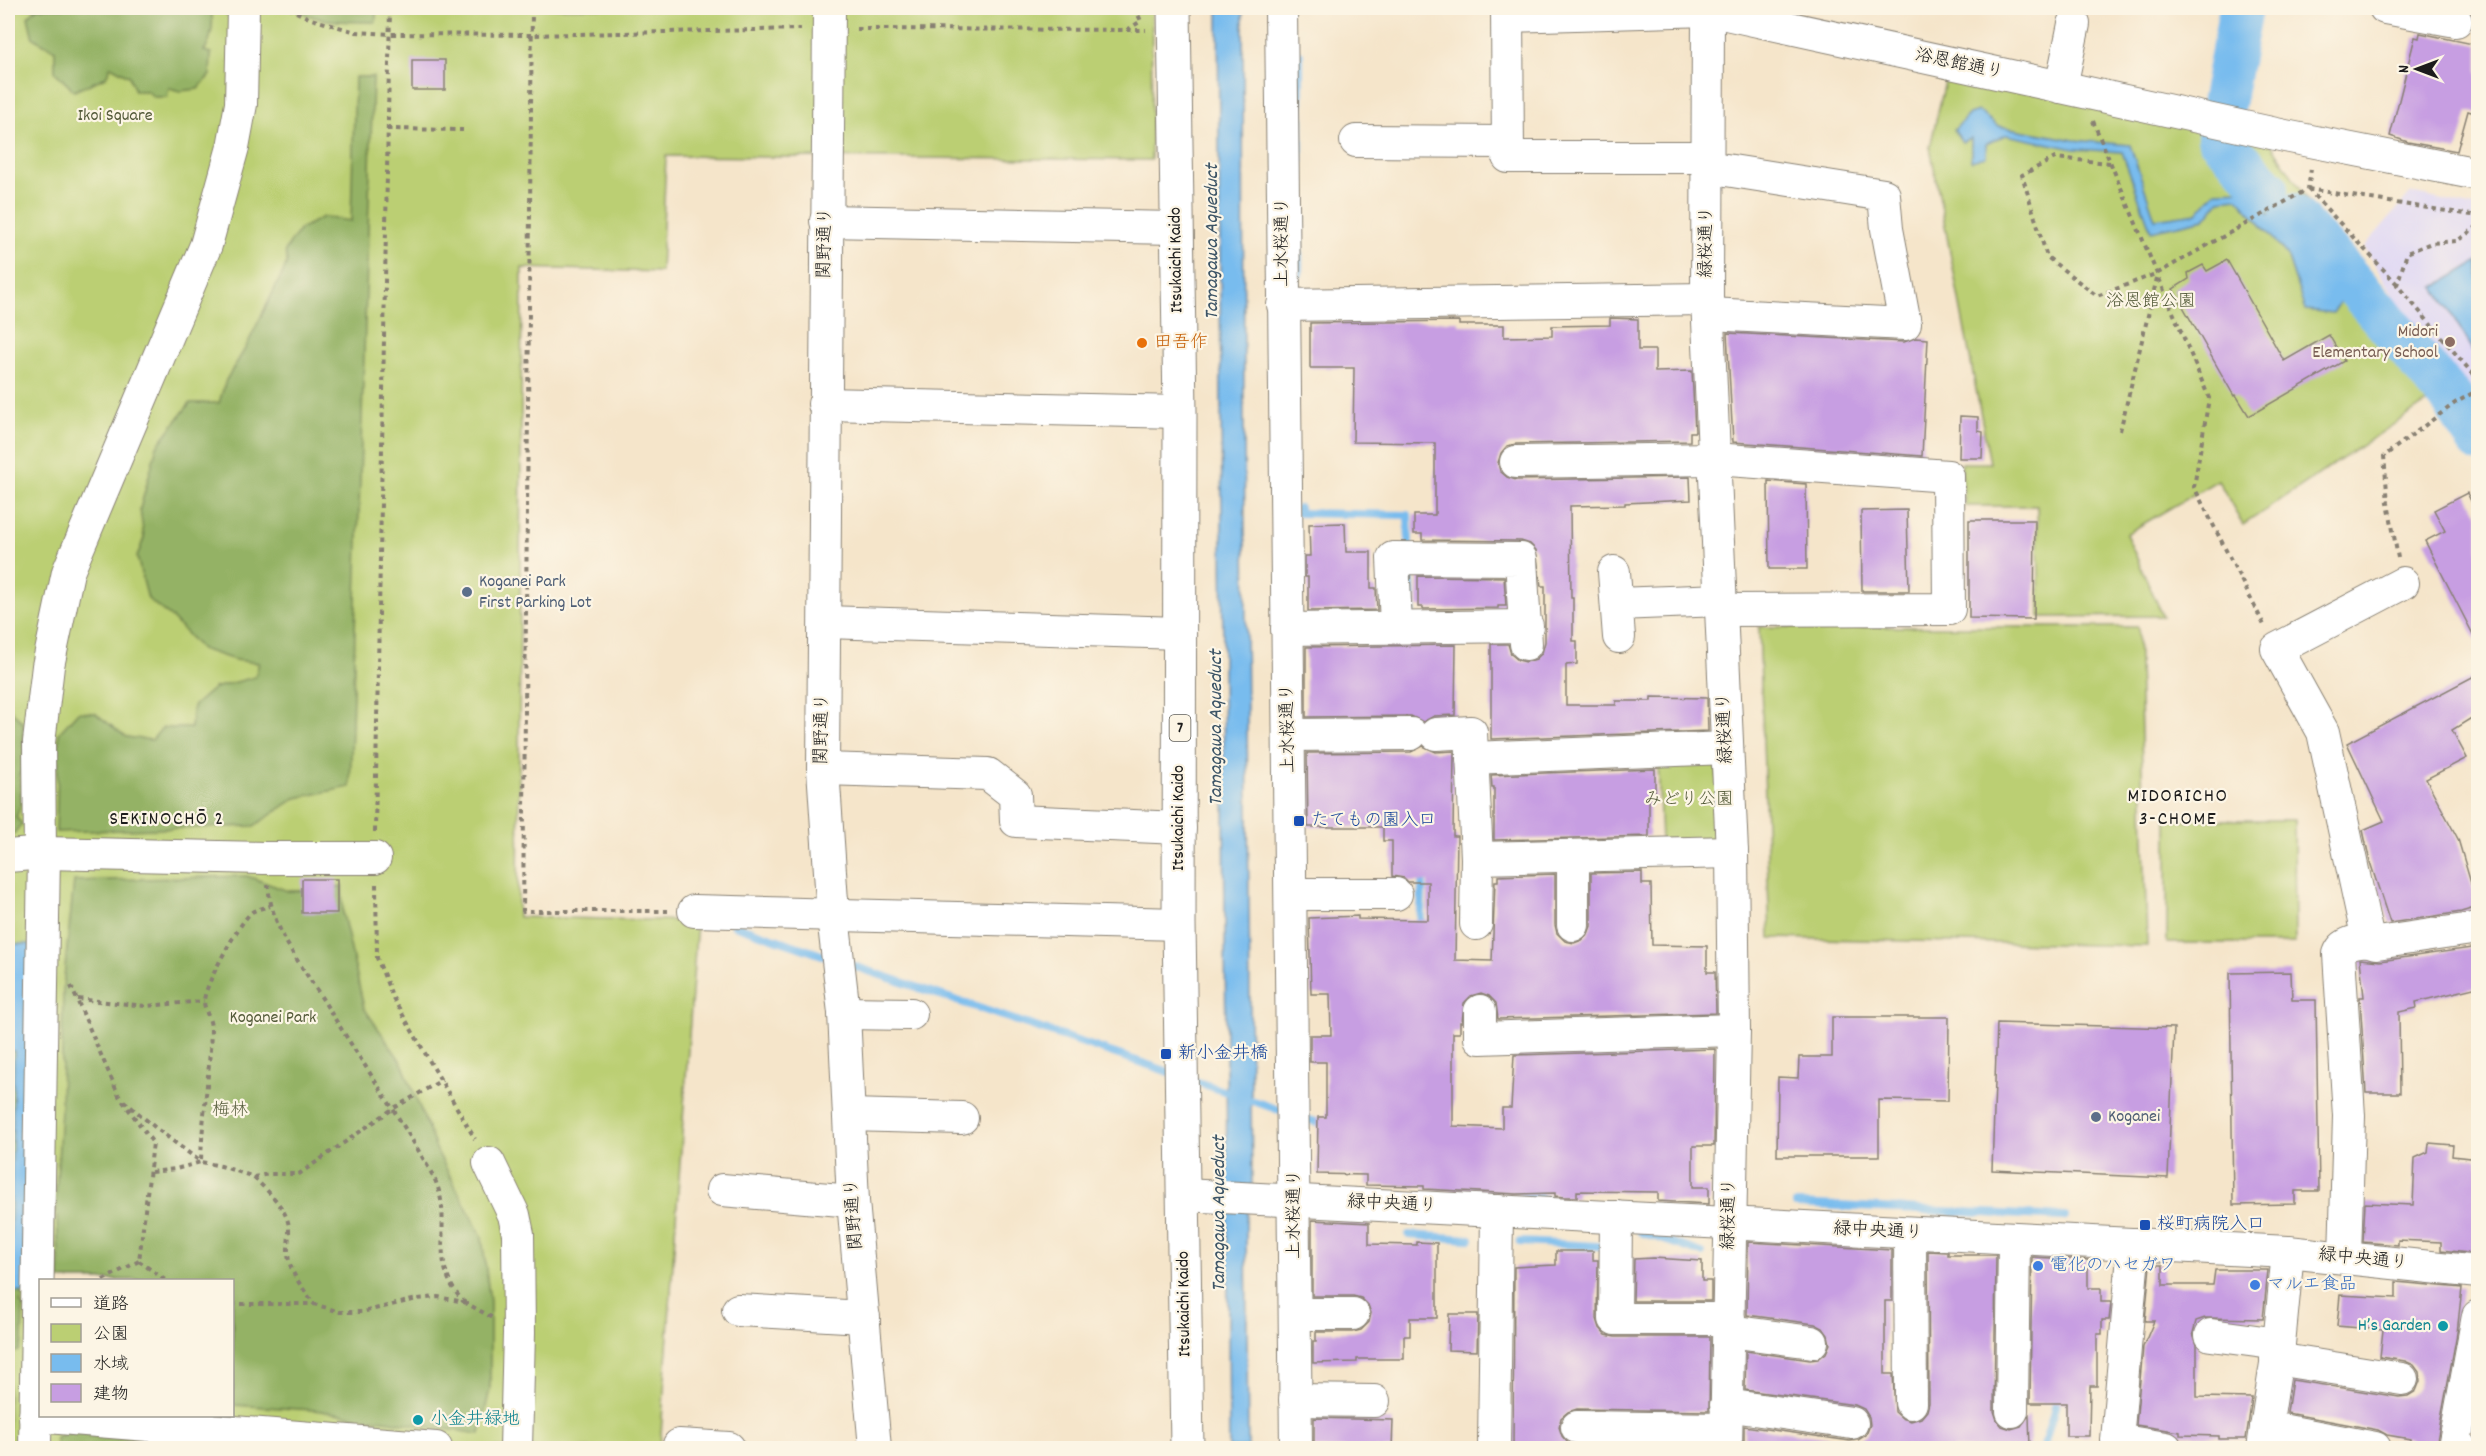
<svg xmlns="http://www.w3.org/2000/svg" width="2486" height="1456" viewBox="0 0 2486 1456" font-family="Dekko,'Klee One',sans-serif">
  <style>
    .built { fill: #ddd5f6 }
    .green { fill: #bbcf73; stroke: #6c7648; stroke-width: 1.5; fill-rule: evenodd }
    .forest { fill: #94b265; stroke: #586740; stroke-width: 1.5 }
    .water { fill: #78bcee; stroke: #4a6c85; stroke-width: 1.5 }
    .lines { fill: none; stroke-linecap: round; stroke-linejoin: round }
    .stream { stroke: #78bcee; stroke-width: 8 }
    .river { stroke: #78bcee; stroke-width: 44 }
    .building { fill: #c79ee2 }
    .minor-casing { stroke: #888073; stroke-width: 34 }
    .major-casing { stroke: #888073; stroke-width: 35 }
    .path { stroke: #888073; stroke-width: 4; stroke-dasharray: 4.5 4.5; stroke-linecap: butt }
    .minor { stroke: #fff; stroke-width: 32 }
    .major { stroke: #fff; stroke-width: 33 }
    .education-dot { fill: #8d6e63; stroke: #fcf5e5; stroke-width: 2 }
    .food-dot { fill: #e8710a; stroke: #fcf5e5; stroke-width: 2 }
    .service-dot { fill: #5c6f8a; stroke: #fcf5e5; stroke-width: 2 }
    .transit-dot { fill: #1a4fb4; stroke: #fcf5e5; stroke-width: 2 }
    .shop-dot { fill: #3f7fe0; stroke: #fcf5e5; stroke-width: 2 }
    .culture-dot { fill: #0f9aa8; stroke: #fcf5e5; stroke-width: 2 }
    .labels { text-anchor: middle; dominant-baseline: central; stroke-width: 4.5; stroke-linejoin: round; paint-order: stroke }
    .shield { fill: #fcf5e5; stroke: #5f5d58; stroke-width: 1.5 }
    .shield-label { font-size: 16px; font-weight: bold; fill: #1c1c1c }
    .street-label { font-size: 18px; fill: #1c1c1c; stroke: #fcf5e5 }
    .park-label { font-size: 18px; fill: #545b3a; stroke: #fcf5e5 }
    .education-label { font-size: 18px; fill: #785e54; stroke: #fcf5e5; text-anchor: end }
    .food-label { font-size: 18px; fill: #c56008; stroke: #fcf5e5; text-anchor: start }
    .service-label { font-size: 18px; fill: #4e5e75; stroke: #fcf5e5; text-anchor: start }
    .transit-label { font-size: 18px; fill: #164399; stroke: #fcf5e5; text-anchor: start }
    .shop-label { font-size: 18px; fill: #366cbe; stroke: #fcf5e5; text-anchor: start }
    .culture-label { font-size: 18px; fill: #0d838f; stroke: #fcf5e5; text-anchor: end }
    .water-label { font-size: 20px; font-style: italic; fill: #3c5466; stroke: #fcf5e5 }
    .neighbourhood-label { font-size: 20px; letter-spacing: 1.5px; fill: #1c1c1c; stroke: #fcf5e5 }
  </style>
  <rect width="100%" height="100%" fill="#fcf5e5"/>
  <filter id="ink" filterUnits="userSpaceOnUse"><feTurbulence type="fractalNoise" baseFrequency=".0167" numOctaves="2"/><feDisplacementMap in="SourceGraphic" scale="12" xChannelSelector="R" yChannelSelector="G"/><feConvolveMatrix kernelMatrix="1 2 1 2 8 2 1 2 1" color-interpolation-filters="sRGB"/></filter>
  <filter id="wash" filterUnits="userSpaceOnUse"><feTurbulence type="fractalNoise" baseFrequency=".008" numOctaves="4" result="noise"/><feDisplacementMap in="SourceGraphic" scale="24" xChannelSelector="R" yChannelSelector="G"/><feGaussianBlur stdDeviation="1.35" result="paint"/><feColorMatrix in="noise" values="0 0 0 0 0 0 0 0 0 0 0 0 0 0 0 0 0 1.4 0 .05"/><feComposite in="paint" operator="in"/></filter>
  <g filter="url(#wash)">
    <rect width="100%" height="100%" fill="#f5e5ca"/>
    <path class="built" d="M2411,193l67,15v229l-114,-190z"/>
    <g class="green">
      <path d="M8,8h1144l-1,152 -485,-4 -5,116 -139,-4 -4,649 179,4 -37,527h-652zM40,1280h192v136h-192z"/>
      <path d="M1948,69l317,66 171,261 -193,129 -25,-45 -92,54 37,82 -123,1 -3,-111h-72l-4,-43h29l-60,-316z"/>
      <path d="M1759,627h379l9,319 -377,-8z"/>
      <path d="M1706,758l11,11 4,63 -8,10 -52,1 -3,-83z"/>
      <path d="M2167,820h127l1,123h-128z"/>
    </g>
    <g class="forest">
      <path d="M37,8h172c7,11 2,33 -5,43l7,2 -1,22 -12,14 -18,2 -11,-3 -2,9h-14l-5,-6h-13l-6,-15 -18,-10 -5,11 -32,14 -19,-19v-22l-22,-12 -5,-21z"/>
      <path d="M296,8h80v14c-22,0 -64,1 -80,-14z"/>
      <path d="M355,77h18l-23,710 -54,11 -42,28 -198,6 3,-99 19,-21 17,1 31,24 26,3 10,-12h29l2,-22 21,-18 41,-11 4,-14 -24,-3 -34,-11 -29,-31 -24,-19 -11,-42 7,-19 -4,-29 17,-63 33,-43h29l7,-23 19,-31 38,-77 4,-10 -2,-11 15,-22 23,-12 28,4z"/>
      <path d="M8,707l15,16 1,45 -5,7 3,28 -6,14 6,7 -13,15z"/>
      <path d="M247,876l41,15 36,-1 18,-4 1,28 21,94 38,55 35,88 45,86 8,65v87l-10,45 -166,-24 -81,-5 -1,-125h-172l-4,-84 5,-86 2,-123 11,-106z"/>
      <path d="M8,1286l12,3 3,9 -3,5 3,3 -1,36 -3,9 -5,1 -3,-2 -3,2z"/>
      <path d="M70,1432c40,2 80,11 120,11l3,5h-137v-11z"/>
    </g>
    <g class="water">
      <path d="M1218,8h25l1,425 8,752 -6,36 2,227h-19z"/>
      <path d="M1978,111l20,15 76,14 56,5 25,74 42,-6 19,-22 28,-1 105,98 -16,25 -28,-3 -18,-55 -49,-57 -18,2 -15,19 -54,12 -29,-79 -48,-3 -68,-14 -20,9v13l-15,4v-23l-9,4 -8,-12 15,-16z"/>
      <path d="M2478,261v97l-43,-71z"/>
      <path d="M8,894v50h23l-5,348h-18v-23l2,-1 4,-217 -6,-1z"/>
    </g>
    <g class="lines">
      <g class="stream">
        <path d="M1299,274l1,-219"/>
        <path d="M1299,508v5l109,2 1,32"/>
        <path d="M1410,575l2,36"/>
        <path d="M734,925l97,33"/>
        <path d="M1420,928l3,-54"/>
        <path d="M845,963l330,111"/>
        <path d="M1189,1079l96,33"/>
        <path d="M1300,1117l25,8"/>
        <path d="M1518,1191l29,9"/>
        <path d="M1796,1204l269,13"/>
        <path d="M1641,1232l61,21"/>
        <path d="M1409,1235l61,4"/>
        <path d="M1520,1242l78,4"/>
        <path d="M2044,1448c2,-18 12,-34 13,-53"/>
      </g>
      <g class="river">
        <path d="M2241,8l-20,107 -2,23 48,51"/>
        <path d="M2292,215l37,40 126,148 23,37"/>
      </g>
    </g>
    <g id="blocks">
      <g class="building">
        <path d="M2420,33l58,12v69l-10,-3 -11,40 -49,-9 -18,-6 25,-99 4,1z"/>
        <rect x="412" y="60" width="33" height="30"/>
        <path d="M2227,260l57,101 45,-26 15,26 -95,55 -13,-21 -2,1 -61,-107 16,-10 -1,-6 15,-8 4,6z"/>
        <path d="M1610,318l28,1v31h17v22l37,-1 3,61h-5v9l-174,3 -9,2 -6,7 -3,10 2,8 7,6 9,3 174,-3 1,23 -66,3v2l-55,1 1,92h2v43h4v23l-11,1v40h50v-4h35v-4l56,1 1,33 -217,8v-95h17l3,10 7,6 8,2 10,-3 6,-6 3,-11v-56h-4l-5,-36 -6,-6 -9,-3 -99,-1v-6h-8v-19h21v-72l-82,-1 1,-74h-44v-45l149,-2v4h45v12l48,-1v-10l58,-1z"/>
        <path d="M1727,333l177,9 11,-4 13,1 -6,117 -189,-14z"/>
        <path d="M1960,416l18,1v14l5,1 -1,26h-23z"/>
        <path d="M1768,481l38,3 1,85h-38z"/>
        <path d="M2467,493l11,22v129l-53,-103 20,-10 -11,-21z"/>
        <path d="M1907,510l2,81h-47l-1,-80z"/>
        <path d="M1969,520h66l-1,99 -65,-1z"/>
        <path d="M1345,523l1,29h25v36h5l1,22 -69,1v-34h-3v-21h5l-1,-32z"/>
        <path d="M1418,576l86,1 2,29h-8v2l-75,1v-2h-5z"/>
        <path d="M1456,645l-1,70 -21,1 -11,6 -12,-6 -105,1v-70z"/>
        <path d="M2478,674v40l-26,16 15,28 -41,21 32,60 20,68 -17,5 -71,11 -20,-61 -7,-32 21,-9 -37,-78z"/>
        <path d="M1423,746l13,6 18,-1 -1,85h4l-2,124 37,1 3,-80h3v-5l57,-2v51l2,8 8,8 9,2 8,-3 6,-6 3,-8v-53l51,-1v12h9l1,61 55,1v26h8l1,41 -218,6 -2,-16 -7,-7 -8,-3 -10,3 -7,7 -2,19h-2v11h-7v93l49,2v-20h9l3,-53 201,-6 -1,97h-21v41h16v17l-51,-3v-9l-81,-1v6h-13l-9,-1v-3l-38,1 -93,-5v-3l-58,-1v-10l-49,-1 1,-57h8v-55h-16v-27h21l-1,-41h-19l-2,-76 49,-2v3l70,1v-38h-20l-4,-4 -12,-2v-35h-9v-14h-75l-1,-74 104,-1z"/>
        <path d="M1655,769v29h-6v38l-155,4v-53h-2l-1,-12z"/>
        <rect x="302" y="879" width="35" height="34"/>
        <path d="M2478,947v40l-62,15 1,6 -18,4 1,81h-34l-6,-96h4l-4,-38 20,2z"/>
        <path d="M2291,972l1,28h24l3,191h-24v13l-62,1 -3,-232z"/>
        <path d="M1832,1017h117l-1,84 -69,-1v56h-102l1,-79 20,1 1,-21h33z"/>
        <path d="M1997,1023l177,5 -6,150 -176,-8z"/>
        <path d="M2429,1143l24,2 -1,11 26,3v95l-37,-4v-8l-43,-2v5l-35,-3 2,-39 48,2 2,-47 13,-6z"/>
        <path d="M1312,1220l57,3v21l48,1v-3l20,1v75h-27v18h-6v23h-47v3l-44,1v-22h3v-9h37l8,-2 8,-8 2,-9 -3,-8 -7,-7 -8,-2h-41z"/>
        <path d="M1748,1242l144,8v51h-7v73h8l2,38 7,6 9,3 10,-3 6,-7 2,-8 -1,-152 20,1v3h48l-2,156 3,9 5,6 9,3 10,-3 8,-11 1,34 -286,-1v-22l106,15 8,-1 8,-5 4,-10 -1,-8 -5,-8 -9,-4 -110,-15 1,-39 64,9 8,-1 8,-6 4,-9 -2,-9 -5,-7 -8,-4 -68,-9z"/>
        <path d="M1556,1251h37v9h5l-1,59 3,9 6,7 9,2h95l-1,74 -132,-2 -9,3 -7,6 -2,9 3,9 6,7 9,2 131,4h-195l1,-182 42,-2z"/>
        <path d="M2032,1257l56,3v28h13v14h10l-2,18h-7v14h-5v52h-7l-1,50h-23v-33h-36z"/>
        <path d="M1653,1258l49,3v20h9v20h-78l1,-42z"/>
        <path d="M2150,1265h13v20h50l2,-15h53l-5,49 -58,-1 -9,3 -3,12 4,12v52l55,1 -6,41h-27v-3l-39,-1v-3l-44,-7 7,-78 11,-26h-9z"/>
        <path d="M2396,1282l66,6 -5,45 -21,113 -26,-2v-5l-23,-4 -9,-5 -91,-17 5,-33 107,17 9,-1 8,-5 4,-10 -1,-9 -5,-7 -9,-4 -25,-4 3,-27 -46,-4 3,-31 56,3z"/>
        <path d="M1449,1314h29l-1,37 -29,-1z"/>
        <path d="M1314,1418l79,2 -1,29 -78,-1z"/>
      </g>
    </g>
  </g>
  <g filter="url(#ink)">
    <use href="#blocks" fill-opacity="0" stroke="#888073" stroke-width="1.5"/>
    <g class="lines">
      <g class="minor-casing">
        <g id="minor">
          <path d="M829,8l-6,761 10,147 11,97 9,188 22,247"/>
          <path d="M1281,8l15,1440"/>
          <path d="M1507,8l1,149h199"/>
          <path d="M1708,8l-1,291 25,553 2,178 -8,418"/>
          <path d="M2385,8l71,13"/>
          <path d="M1508,16l200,-6 577,126 193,38"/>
          <path d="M2061,87l13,-63"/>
          <path d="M1356,141l150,1"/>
          <path d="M1707,167l177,28 3,34 18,95 -196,-10"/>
          <path d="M826,221l350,7"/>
          <path d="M1283,305l424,-6"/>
          <path d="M824,404l356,8"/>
          <path d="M1516,462l198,-3 234,17 1,133 -227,1"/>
          <path d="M1614,572l5,65"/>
          <path d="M1617,604l104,-4"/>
          <path d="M825,622l355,11"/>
          <path d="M1396,626l-3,-68 128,1 5,85"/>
          <path d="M1287,629l240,-3"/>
          <path d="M1436,734l35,-2 6,126 -1,66"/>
          <path d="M1289,735l122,-1"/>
          <path d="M1472,758l255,-10"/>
          <path d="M823,769l165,5 27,21 1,26 164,7"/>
          <path d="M40,853l-1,-111 9,-76 20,-94 138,-327 27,-98 8,-43 2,-96"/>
          <path d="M8,856l36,-3 220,5h111"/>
          <path d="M1573,857v68"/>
          <path d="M1477,858l255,-6"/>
          <path d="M1292,894h104"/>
          <path d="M694,911l485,13"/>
          <path d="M2368,940l-45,-208 -46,-83 126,-66"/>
          <path d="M1480,1011v27l254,-8"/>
          <path d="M844,1013l67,1"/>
          <path d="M849,1115l113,3"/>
          <path d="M489,1163l25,52 4,19 1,99 -3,115"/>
          <path d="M722,1190l131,11"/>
          <path d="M1184,1195l1104,57 190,20"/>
          <path d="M1616,1217l-1,102h114"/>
          <path d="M1910,1233l1,170"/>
          <path d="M2134,1244l-17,196 49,8"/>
          <path d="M2345,1257l4,-141 -10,-162c5,-14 26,-15 38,-11l101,-15"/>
          <path d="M738,1310l126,7"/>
          <path d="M1295,1314h58"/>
          <path d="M1729,1331l83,11"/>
          <path d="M2211,1335l68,9"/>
          <path d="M2276,1359l126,20"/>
          <path d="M1295,1400l79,1"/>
          <path d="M1726,1405l126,18"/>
          <path d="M2012,1411l2,-172"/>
          <path d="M35,1416l401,32"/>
          <path d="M1577,1427l149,2"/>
          <path d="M2266,1427l109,21"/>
          <path d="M679,1445l50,3"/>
          <path d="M1494,1447l3,-236"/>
          <path d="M35,1448l9,-595"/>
          <path d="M2263,1448l16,-104 9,-92"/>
          <path d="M2461,1448l-7,-1 24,-131"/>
        </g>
      </g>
      <g class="major-casing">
        <path id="major" d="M1174,8l6,404 -1,512 8,524"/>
      </g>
      <g class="path">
        <path d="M288,8l23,11 45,13 34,2 142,1 269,-6"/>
        <path d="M532,8l-9,903h145"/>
        <path d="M857,29l289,1"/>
        <path d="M1127,30l14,-9 -6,-13"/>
        <path d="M2093,121l116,277 -15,89 71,140"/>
        <path d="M387,129l76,1"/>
        <path d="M2110,163l-55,-5 -33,17 25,82 50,39 61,-23 150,-84 3,-20"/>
        <path d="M2308,189l170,27"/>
        <path d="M2308,189l89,95"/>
        <path d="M2478,226l-21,15 -26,2 -24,10 -10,32 81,95"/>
        <path d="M2120,431l38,-157"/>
        <path d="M2398,558l-10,-55 -4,-47 71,-53 23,-13"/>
        <path d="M375,832l15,-824"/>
        <path d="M376,884l1,74 16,40 82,141"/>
        <path d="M71,986l48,110 34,47 -14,118 26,19"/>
        <path d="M78,999l68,7 58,-5"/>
        <path d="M124,1101l33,28 44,33 20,4 33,11 15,-3h30l95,-66 48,-28"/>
        <path d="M151,1172l25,-3 25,-7c1,-45 9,-89 10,-134 0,-9 -7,-18 -7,-27 0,-15 36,-80 48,-89 5,-3 12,-4 18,-6"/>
        <path d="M254,1178c14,13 36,33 35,53 0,11 -3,21 1,33 4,14 15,27 24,40"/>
        <path d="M103,1280l36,-19"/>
        <path d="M464,1302l29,16"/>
        <path d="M232,1304h82l26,8h22l55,-13 21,-2 26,5c-40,-42 -7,-83 -32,-128 -35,-62 -75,-119 -112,-179 -23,-37 -48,-65 -52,-110"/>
      </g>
      <use href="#minor" class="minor"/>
      <use href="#major" class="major"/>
    </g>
  </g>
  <circle class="education-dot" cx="2450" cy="342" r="6"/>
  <circle class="food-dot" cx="1142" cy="343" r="6"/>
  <g class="service-dot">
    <circle cx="467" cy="592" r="6"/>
    <circle cx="2096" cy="1117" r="6"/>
  </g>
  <g class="transit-dot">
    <rect x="1293" y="815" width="12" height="12" rx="3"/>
    <rect x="1160" y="1048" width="12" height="12" rx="3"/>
    <rect x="2139" y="1219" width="12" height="12" rx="3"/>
  </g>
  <g class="shop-dot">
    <circle cx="2038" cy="1266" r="6"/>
    <circle cx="2255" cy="1285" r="6"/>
  </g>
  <g class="culture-dot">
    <circle cx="2443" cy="1326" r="6"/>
    <circle cx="418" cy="1420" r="6"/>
  </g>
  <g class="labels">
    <rect class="shield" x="1169.5" y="715" width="21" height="26" rx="4.5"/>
    <g class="shield-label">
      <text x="1180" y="728">7</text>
    </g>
    <g class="street-label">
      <text transform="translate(1959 65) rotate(12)">浴恩館通り</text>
      <text transform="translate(1283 242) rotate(-90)">上水桜通り</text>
      <text transform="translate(1707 242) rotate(-90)">緑桜通り</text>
      <text transform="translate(826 243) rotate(-89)">関野通り</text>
      <text transform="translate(1177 260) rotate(-91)">Itsukaichi Kaido</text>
      <text transform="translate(1289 728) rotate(-91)">上水桜通り</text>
      <text transform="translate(1726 728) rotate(-92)">緑桜通り</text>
      <text transform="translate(823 729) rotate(-89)">関野通り</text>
      <text transform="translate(1179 818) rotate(-90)">Itsukaichi Kaido</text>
      <text transform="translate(1392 1205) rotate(3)">緑中央通り</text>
      <text transform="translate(855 1214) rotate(-94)">関野通り</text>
      <text transform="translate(1295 1214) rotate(-90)">上水桜通り</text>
      <text transform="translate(1730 1214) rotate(-89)">緑桜通り</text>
      <text transform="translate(1878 1232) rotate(3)">緑中央通り</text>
      <text transform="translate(2363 1260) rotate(6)">緑中央通り</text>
      <text transform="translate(1185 1304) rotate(-91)">Itsukaichi Kaido</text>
    </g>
    <g class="park-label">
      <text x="115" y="116">Ikoi Square</text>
      <text x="2151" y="302">浴恩館公園</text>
      <text x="1689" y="800">みどり公園</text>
      <text x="273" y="1018">Koganei Park</text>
      <text x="230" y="1111">梅林</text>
    </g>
    <g class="education-label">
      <text x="2438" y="332">Midori<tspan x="2438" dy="21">Elementary School</tspan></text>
    </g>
    <g class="food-label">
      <text x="1154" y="343">田吾作</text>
    </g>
    <g class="service-label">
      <text x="479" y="582">Koganei Park<tspan x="479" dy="21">First Parking Lot</tspan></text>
      <text x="2108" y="1117">Koganei</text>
    </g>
    <g class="transit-label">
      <text x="1311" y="821">たてもの園入口</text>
      <text x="1178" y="1054">新小金井橋</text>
      <text x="2157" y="1225">桜町病院入口</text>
    </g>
    <g class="shop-label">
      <text x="2050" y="1266">電化のハセガワ</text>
      <text x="2267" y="1285">マルエ食品</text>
    </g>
    <g class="culture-label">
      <text x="2431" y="1326">H’s Garden</text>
      <text x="430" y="1420" text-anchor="start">小金井緑地</text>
    </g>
    <g class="water-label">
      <text transform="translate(1213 242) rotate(-90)">Tamagawa Aqueduct</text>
      <text transform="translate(1217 728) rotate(-90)">Tamagawa Aqueduct</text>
      <text transform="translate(1220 1214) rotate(-90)">Tamagawa Aqueduct</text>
    </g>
    <g class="neighbourhood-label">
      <text x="2178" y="797">MIDORICHO<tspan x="2178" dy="23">3-CHOME</tspan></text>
      <text x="167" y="820">SEKINOCHŌ 2</text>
    </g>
  </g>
  <rect width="2486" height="1456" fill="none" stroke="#fcf5e5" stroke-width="30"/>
  <rect x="39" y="1279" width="195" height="138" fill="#fcf5e5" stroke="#a29e95" stroke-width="1.5"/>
  <rect x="51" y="1298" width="30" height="9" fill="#ffffff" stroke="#a29e95" stroke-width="1.5"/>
  <text x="93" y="1309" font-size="18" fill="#1c1c1c">道路</text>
  <rect x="51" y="1324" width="30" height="18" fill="#bbcf73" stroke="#a29e95" stroke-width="1.5"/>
  <text x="93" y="1339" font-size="18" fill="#1c1c1c">公園</text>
  <rect x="51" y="1354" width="30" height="18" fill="#78bcee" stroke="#a29e95" stroke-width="1.5"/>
  <text x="93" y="1369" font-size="18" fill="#1c1c1c">水域</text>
  <rect x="51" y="1384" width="30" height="18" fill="#c79ee2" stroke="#a29e95" stroke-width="1.5"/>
  <text x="93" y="1399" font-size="18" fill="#1c1c1c">建物</text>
  <g transform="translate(2417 69) rotate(270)" stroke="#fcf5e5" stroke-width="4.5" paint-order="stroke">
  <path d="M0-4.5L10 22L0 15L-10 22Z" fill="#1c1c1c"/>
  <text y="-9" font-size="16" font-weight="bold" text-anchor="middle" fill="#1c1c1c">N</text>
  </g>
</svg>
